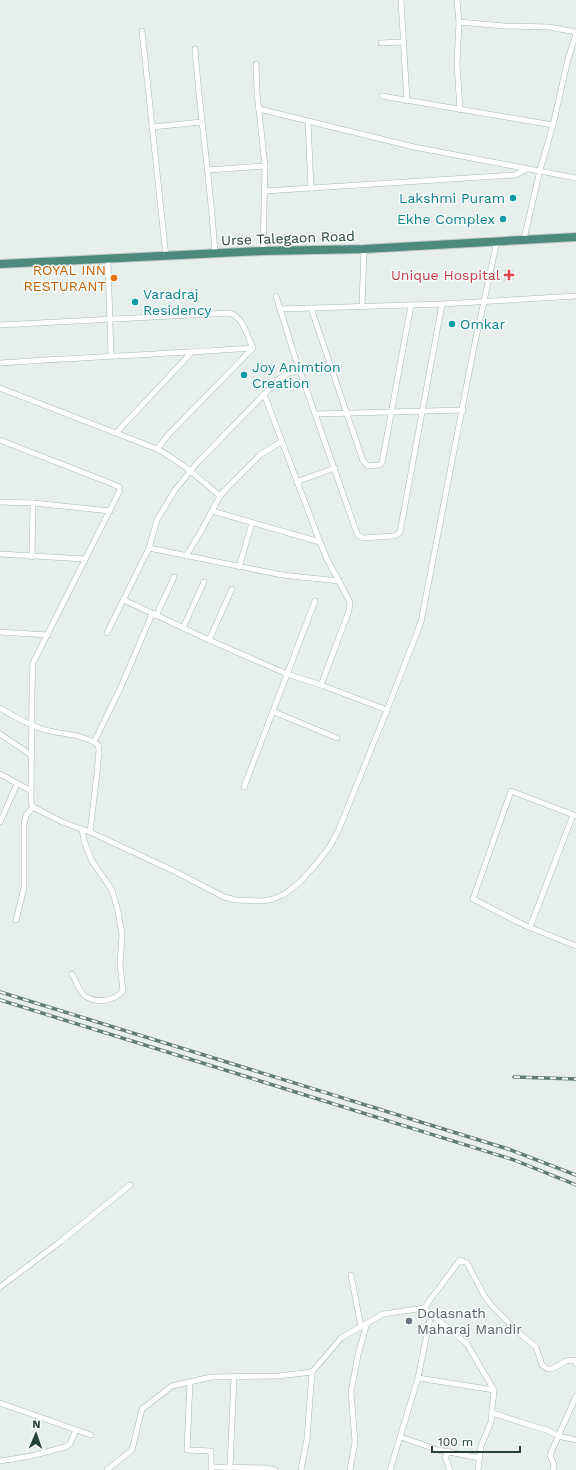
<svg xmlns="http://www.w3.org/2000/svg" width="576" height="1470" viewBox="0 0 576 1470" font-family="'Work Sans',sans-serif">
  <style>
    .built { fill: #d4dfda }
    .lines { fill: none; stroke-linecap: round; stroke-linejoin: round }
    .minor-casing { stroke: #a8b8b2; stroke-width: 6 }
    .trunk-casing { stroke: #c2cac8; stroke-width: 10 }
    .minor { stroke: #fff; stroke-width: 5 }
    .trunk { stroke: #4c8a7c; stroke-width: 8 }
    .rail-casing { stroke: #5f7d75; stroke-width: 3.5 }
    .rail { stroke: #f7fbf9; stroke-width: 2; stroke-dasharray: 6; stroke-linecap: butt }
    .culture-dot { fill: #0f9aa8; stroke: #f7fbf9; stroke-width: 1.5 }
    .health-dot { fill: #e0444e; stroke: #f7fbf9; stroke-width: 1.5 }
    .food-dot { fill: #e8710a; stroke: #f7fbf9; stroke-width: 1.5 }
    .worship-dot { fill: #6b7280; stroke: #f7fbf9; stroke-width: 1.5 }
    .labels { text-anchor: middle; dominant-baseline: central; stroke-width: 3; stroke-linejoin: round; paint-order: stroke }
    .culture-label { font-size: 14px; fill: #0d838f; stroke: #f7fbf9; text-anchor: start }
    .street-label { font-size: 14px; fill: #24423a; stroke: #f7fbf9 }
    .food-label { font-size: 14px; fill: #c56008; stroke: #f7fbf9; text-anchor: end }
    .health-label { font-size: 14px; fill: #be3a42; stroke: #f7fbf9; text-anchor: end }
    .worship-label { font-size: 14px; fill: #5b616d; stroke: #f7fbf9; text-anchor: start }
  </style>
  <rect width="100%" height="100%" fill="#e6efeb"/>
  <path class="built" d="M505,269h8v12l-10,1z"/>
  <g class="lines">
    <g class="minor-casing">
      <g id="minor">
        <path d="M401,0l6,101"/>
        <path d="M457,0l2,22 -2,42 3,46"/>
        <path d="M459,22l45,4 45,1 27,5"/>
        <path d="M142,31l24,226"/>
        <path d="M381,43l23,-1"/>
        <path d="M195,49c5,68 16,136 20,205"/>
        <path d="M256,64l1,29 8,73 -2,85"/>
        <path d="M382,96l171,29"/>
        <path d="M259,109l155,38 162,31"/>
        <path d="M308,122l3,66"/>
        <path d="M152,127l50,-5"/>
        <path d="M207,170l58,-4"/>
        <path d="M265,191l250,-16 12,-6"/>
        <path d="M524,239l16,-69 13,-45 15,-66 8,-25"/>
        <path d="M108,260l3,96"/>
        <path d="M276,296l18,58 62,177 2,4 5,3 31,-2 3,-1 3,-3 42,-228"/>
        <path d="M362,306l2,-57"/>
        <path d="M311,308l52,153 5,5 11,-1 3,-2 29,-158"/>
        <path d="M280,309l162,-5 134,-8"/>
        <path d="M0,325l229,-12c14,3 18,23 24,35l-85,87 -11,14"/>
        <path d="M0,363c84,-6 169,-9 253,-15"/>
        <path d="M0,388l157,61c23,12 44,31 63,47"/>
        <path d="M264,394l56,148 7,17 23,43 -1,9 -5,13 -23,61"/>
        <path d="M316,414l147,-4"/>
        <path d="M116,433l75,-80"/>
        <path d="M0,440l110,43 9,4 1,3 -87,173 -1,28 -1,112 2,4 29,15 28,10 86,40 48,25 12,3 27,1 10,-2 12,-5 15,-12 18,-20 12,-16 9,-17 48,-119 34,-88 53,-275 23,-106"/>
        <path d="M296,482l39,-14"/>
        <path d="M0,502l33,1 77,8"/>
        <path d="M212,511l108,31"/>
        <path d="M149,548l133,27 57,6"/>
        <path d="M0,554l85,5"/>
        <path d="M186,556l14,-23 20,-37 8,-9 33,-33 20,-12"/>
        <path d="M32,557l1,-54"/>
        <path d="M239,567l13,-44"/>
        <path d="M124,600l85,40 78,34 34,11 66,25"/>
        <path d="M156,616l18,-39"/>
        <path d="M183,628l21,-46"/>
        <path d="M0,632l48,3"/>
        <path d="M107,633l42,-85 8,-28 18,-30 22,-27 83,-85 9,-5 11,-3"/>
        <path d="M209,640l23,-51"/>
        <path d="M0,708c13,8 27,16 42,21 19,6 40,4 56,16l1,5 -2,23 -7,59"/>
        <path d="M274,712l63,26"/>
        <path d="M0,734l31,21"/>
        <path d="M94,742l26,-53 32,-75"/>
        <path d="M0,774l31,17"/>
        <path d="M244,787l71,-186"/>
        <path d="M576,816l-65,-25 -38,108 53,27 50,20"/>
        <path d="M0,822l17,-38"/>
        <path d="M16,920l8,-32v-64l2,-9 7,-8"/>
        <path d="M530,927l43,-112"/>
        <path d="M72,974c4,7 7,17 13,22 12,8 29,5 38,-5l-3,-27 2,-29 -4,-24 -6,-21 -20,-29 -8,-20 -2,-12"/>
        <path d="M351,1275l10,52"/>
        <path d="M0,1287l60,-45 70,-57"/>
        <path d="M424,1308l36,-48 7,3 18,34 8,10 25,25 18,15 6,18 6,4h4l14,-8 9,-1 1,4"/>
        <path d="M418,1378l76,12"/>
        <path d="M190,1382l-3,68 24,1v19"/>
        <path d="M0,1403l91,32"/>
        <path d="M492,1413l57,18 9,5 18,4"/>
        <path d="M401,1437l37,13 42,8"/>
        <path d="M449,1452l-4,5 5,13"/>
        <path d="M0,1461l31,-5 34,-9 5,-3 6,-14"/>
        <path d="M212,1467l54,1 9,2"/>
        <path d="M230,1467l4,-90"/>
        <path d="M107,1470l25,-20 10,-41 30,-23 39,-9 68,-1 33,-4 29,-34 42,-24 41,-6 43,36 27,46 -3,32 -10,24 -3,24"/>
        <path d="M301,1470l6,-31 5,-67"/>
        <path d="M350,1470l5,-28 -4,-50 7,-37 9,-32"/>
        <path d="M390,1470l28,-92 13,-64"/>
        <path d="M553,1470l1,-5 -4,-10 26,-59"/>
      </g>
    </g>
    <g class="trunk-casing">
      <path id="trunk" d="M0,264l263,-13 101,-2 212,-12"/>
    </g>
    <use href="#minor" class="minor"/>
    <use href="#trunk" class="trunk"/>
    <g class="rail-casing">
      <g id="rail">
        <path d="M0,992l508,157 68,26"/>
        <path d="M0,1000l514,160 62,25"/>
        <path d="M514,1077l62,2"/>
      </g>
    </g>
    <use href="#rail" class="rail"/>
  </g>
  <g class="culture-dot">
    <circle cx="513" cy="198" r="4"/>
    <circle cx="503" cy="219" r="4"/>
    <circle cx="135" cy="302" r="4"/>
    <circle cx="452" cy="324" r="4"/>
    <circle cx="244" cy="375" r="4"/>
  </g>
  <path class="health-dot" d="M507 269h4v4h4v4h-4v4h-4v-4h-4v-4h4z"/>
  <circle class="food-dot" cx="114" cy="278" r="4"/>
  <circle class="worship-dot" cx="409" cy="1321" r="4"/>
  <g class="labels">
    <g class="culture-label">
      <text x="505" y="198" text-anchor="end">Lakshmi Puram</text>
      <text x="495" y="219" text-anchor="end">Ekhe Complex</text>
      <text x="143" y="294">Varadraj<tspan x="143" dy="16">Residency</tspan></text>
      <text x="460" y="324">Omkar</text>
      <text x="252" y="367">Joy Animtion<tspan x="252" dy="16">Creation</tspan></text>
    </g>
    <g class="street-label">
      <text transform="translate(288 238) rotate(-2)">Urse Talegaon Road</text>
    </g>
    <g class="food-label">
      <text x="106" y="270">ROYAL INN<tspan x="106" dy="16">RESTURANT</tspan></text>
    </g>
    <g class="health-label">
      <text x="500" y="275">Unique Hospital</text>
    </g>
    <g class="worship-label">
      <text x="417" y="1313">Dolasnath<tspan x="417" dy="16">Maharaj Mandir</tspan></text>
    </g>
  </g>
  <g transform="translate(36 1434) rotate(2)" stroke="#f7fbf9" stroke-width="3" paint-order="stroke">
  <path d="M0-3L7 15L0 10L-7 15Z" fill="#24423a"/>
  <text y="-6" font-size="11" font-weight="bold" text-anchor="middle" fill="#24423a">N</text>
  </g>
  <path d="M432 1446v6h88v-6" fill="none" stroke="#24423a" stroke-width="2"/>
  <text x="438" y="1446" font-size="12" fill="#24423a" stroke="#f7fbf9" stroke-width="3" paint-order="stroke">100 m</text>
</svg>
